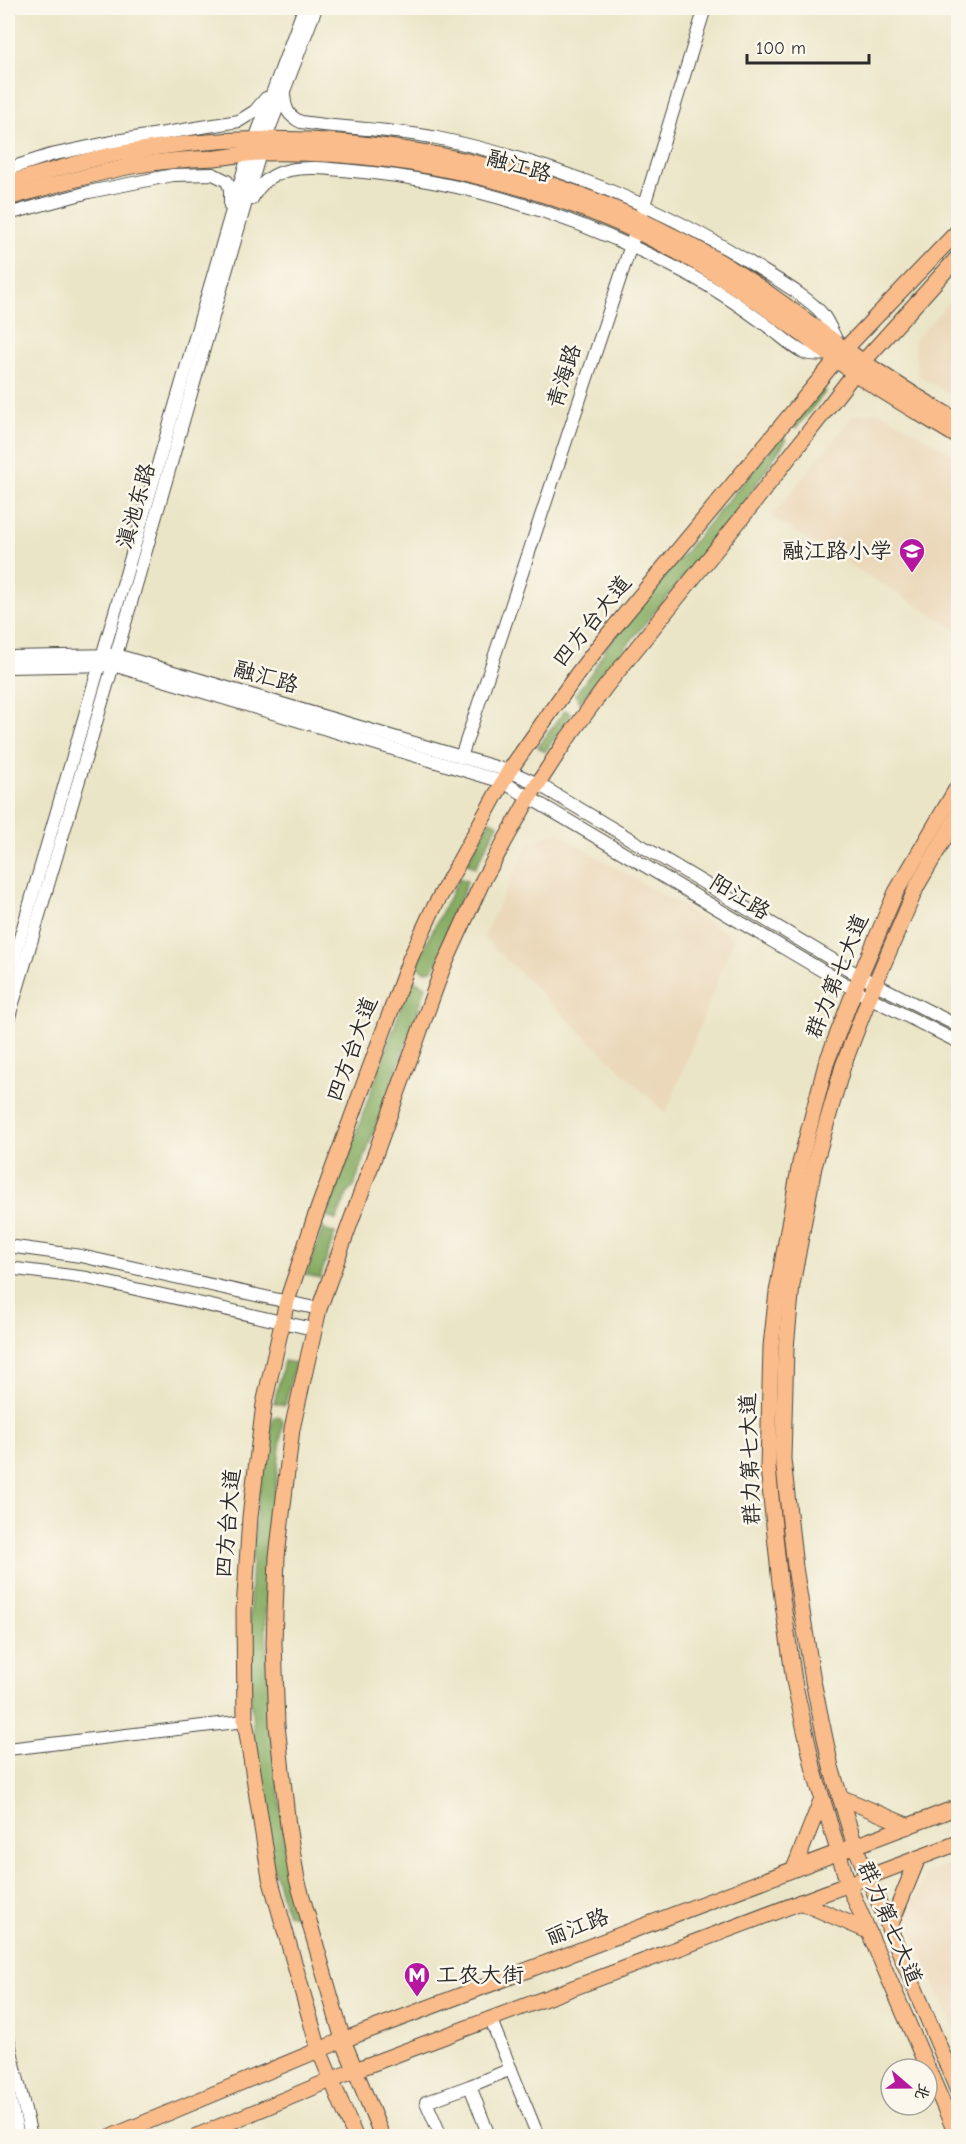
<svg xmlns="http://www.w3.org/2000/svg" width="966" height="2144" viewBox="0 0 966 2144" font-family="'Comic Neue','LXGW WenKai TC',sans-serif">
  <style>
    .built { fill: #ebd8ba }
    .forest { fill: #87ad63; stroke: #596c47; stroke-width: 1.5 }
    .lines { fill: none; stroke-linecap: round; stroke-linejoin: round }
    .minor-casing { stroke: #484742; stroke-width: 14 }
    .major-casing { stroke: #484742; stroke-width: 17 }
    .minor { stroke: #fff; stroke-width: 12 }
    .major { stroke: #f9bc8a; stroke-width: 15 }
    .labels { text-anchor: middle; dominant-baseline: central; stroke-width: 5; stroke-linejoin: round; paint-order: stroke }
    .street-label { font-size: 22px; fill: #2b2b2b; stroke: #fbf7ec }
    .poi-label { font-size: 22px; fill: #2b2b2b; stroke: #fbf7ec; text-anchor: end }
  </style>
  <rect width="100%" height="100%" fill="#fbf7ec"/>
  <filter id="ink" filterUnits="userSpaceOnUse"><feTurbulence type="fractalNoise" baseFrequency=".0167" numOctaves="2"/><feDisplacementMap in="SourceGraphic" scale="12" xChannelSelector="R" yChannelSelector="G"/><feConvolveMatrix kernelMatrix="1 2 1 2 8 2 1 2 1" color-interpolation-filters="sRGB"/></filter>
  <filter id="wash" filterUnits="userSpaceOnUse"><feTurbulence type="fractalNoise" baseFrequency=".008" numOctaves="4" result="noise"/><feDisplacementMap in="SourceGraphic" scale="24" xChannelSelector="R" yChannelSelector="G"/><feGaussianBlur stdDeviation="1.35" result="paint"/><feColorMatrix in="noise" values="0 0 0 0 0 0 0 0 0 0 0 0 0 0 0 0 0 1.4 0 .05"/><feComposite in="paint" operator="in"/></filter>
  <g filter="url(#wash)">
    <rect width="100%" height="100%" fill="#ebe5c7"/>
    <g class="built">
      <path d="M958,292v107l-40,-24 -4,-34z"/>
      <path d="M880,411l78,47v172l-187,-113 82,-101z"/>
      <path d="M557,832l42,26 135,79 -68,177 -183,-177 46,-95z"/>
      <path d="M958,1861v177l-43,-99 -6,-20 3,-14 14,-32z"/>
    </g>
    <g class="forest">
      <path d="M820,387l6,4 -30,37 -5,-6z"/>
      <path d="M782,436l4,4 -48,71 -158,191 -5,-7 19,-26 15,-26z"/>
      <path d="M565,710l6,4 -26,38 -7,-5z"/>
      <path d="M490,820l8,4 -23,44 -8,-5z"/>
      <path d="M459,878l8,3 -30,82 -5,7 -8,1 -6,-4 1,-9z"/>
      <path d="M411,980l15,6 -6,20 -66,180 -6,6 -12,28 -10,-3z"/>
      <path d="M323,1228l6,4 6,1 -15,45 -14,-3z"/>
      <path d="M284,1361l11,2 -10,42 -11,-2z"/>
      <path d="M278,1416l5,4c-7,65 -18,136 -17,200 2,98 14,195 30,292l-1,4 -8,-2c-7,-23 -15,-47 -19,-70 -20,-108 -24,-227 -11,-336 4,-30 10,-60 16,-90z"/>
    </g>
  </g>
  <g filter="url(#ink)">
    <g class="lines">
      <g class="minor-casing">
        <g id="minor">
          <path d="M284,94c1,15 4,22 17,28 45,7 91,7 136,16 120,25 225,68 328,134 16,10 47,28 58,43 6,8 10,19 15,28"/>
          <path d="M8,169l43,-14 65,-14 123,-20 16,-10 11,-13"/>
          <path d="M252,199c19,-40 64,-31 101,-28 116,10 226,46 329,100 31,16 60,36 88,57 11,8 21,18 33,24 7,4 19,2 27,2"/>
          <path d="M8,214l81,-22 84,-17 40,-1 14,7 3,8v17"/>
          <path d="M8,657l108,-2 393,116 29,13 322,192 98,50"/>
          <path d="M8,667l105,-2 390,117 352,208 103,52"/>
          <path d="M461,757l179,-539 65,-210"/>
          <path d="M8,979l237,-813 59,-158"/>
          <path d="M8,1020l108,-365 144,-502 56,-145"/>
          <path d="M8,1246l73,10 238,53"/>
          <path d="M8,1268l79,10 226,51"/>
          <path d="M8,1749l237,-28"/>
          <path d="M490,2018l48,118"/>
          <path d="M8,2038l23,98"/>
          <path d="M8,2090l10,46"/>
          <path d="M441,2136l-15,-34 44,-16"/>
          <path d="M489,2136l-19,-50 41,-17"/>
        </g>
      </g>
      <g class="major-casing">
        <g id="major">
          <path d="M8,183c36,-10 72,-22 109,-29 201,-38 411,-1 588,99 50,28 94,63 140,96 37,26 75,50 113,72"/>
          <path d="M8,198c43,-12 85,-25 130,-33 25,-4 51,-6 77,-7 15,-1 30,-5 46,-5 150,-3 305,34 436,110 55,32 104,71 156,109 34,23 71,44 105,65"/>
          <path d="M958,815l-41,71 -48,112 -26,68 -29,101 -22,118 -6,63 -3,111 12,108 18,114 18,86 24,79 103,245"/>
          <path d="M840,1797l69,29"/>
          <path d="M794,1869l28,-71"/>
          <path d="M800,1902l68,29"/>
          <path d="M889,1929l29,-71"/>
          <path d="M113,2136l230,-96 615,-233"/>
          <path d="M197,2136l158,-66 603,-227"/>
          <path d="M355,2136l-36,-86 -49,-172 -25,-157 -1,-110 6,-94 14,-113 23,-103 27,-81 96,-261 21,-46 78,-142 69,-98 24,-31 243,-293 113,-118"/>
          <path d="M382,2136l-39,-96 -46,-161 -9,-53 -11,-101 -3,-82 3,-86 15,-128 27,-120 123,-339 41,-90 47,-84 37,-57 39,-53 150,-186 107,-138 95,-105"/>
          <path d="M957,2136l-109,-252 -34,-113 -20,-90 -14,-98 -12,-115 3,-122 6,-54 23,-129 26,-99 34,-88 36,-84 62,-106"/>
        </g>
      </g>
      <use href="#minor" class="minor"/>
      <use href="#major" class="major"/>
    </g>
  </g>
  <defs>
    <g id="school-pin" transform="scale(1.35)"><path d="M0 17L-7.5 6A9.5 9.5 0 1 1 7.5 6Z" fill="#b5179e" stroke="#fbf7ec"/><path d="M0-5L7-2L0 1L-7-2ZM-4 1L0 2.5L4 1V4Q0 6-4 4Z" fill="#fff"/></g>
    <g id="metro-pin" transform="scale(1.35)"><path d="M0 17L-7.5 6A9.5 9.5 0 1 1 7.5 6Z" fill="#b5179e" stroke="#fbf7ec"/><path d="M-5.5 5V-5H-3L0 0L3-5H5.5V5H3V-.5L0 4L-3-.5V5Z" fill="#fff"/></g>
  </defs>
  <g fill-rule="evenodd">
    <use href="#school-pin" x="912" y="551"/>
    <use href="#metro-pin" x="417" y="1975"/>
  </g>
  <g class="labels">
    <g class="street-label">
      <text transform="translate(519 166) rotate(16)">融江路</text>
      <text transform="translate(564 376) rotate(-72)">青海路</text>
      <text transform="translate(136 506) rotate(-74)">滇池东路</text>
      <text transform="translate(592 621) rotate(-51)">四方台大道</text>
      <text transform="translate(266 677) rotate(16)">融汇路</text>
      <text transform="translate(740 897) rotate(31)">阳江路</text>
      <text transform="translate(837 976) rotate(-68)">群力第七大道</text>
      <text transform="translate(352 1049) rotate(-70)">四方台大道</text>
      <text transform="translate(750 1459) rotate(-92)">群力第七大道</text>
      <text transform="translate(228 1523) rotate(-85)">四方台大道</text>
      <text transform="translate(890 1923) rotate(67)">群力第七大道</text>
      <text transform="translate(577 1927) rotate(-21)">丽江路</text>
    </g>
    <g class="poi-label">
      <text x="892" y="551">融江路小学</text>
      <text x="436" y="1975" text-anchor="start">工农大街</text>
    </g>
  </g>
  <rect width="966" height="2144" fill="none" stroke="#fbf7ec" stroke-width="30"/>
  <g transform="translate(909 2087) rotate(110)"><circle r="28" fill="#fbf7ec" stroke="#a8a59f" stroke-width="1.5"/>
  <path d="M0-4.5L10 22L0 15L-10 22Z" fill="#b5179e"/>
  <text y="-9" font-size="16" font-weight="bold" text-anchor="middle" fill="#2b2b2b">北</text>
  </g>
  <path d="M747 54v9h122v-9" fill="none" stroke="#2b2b2b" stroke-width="3"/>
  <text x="756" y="54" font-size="18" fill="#2b2b2b" stroke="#fbf7ec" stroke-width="4.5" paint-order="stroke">100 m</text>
</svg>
